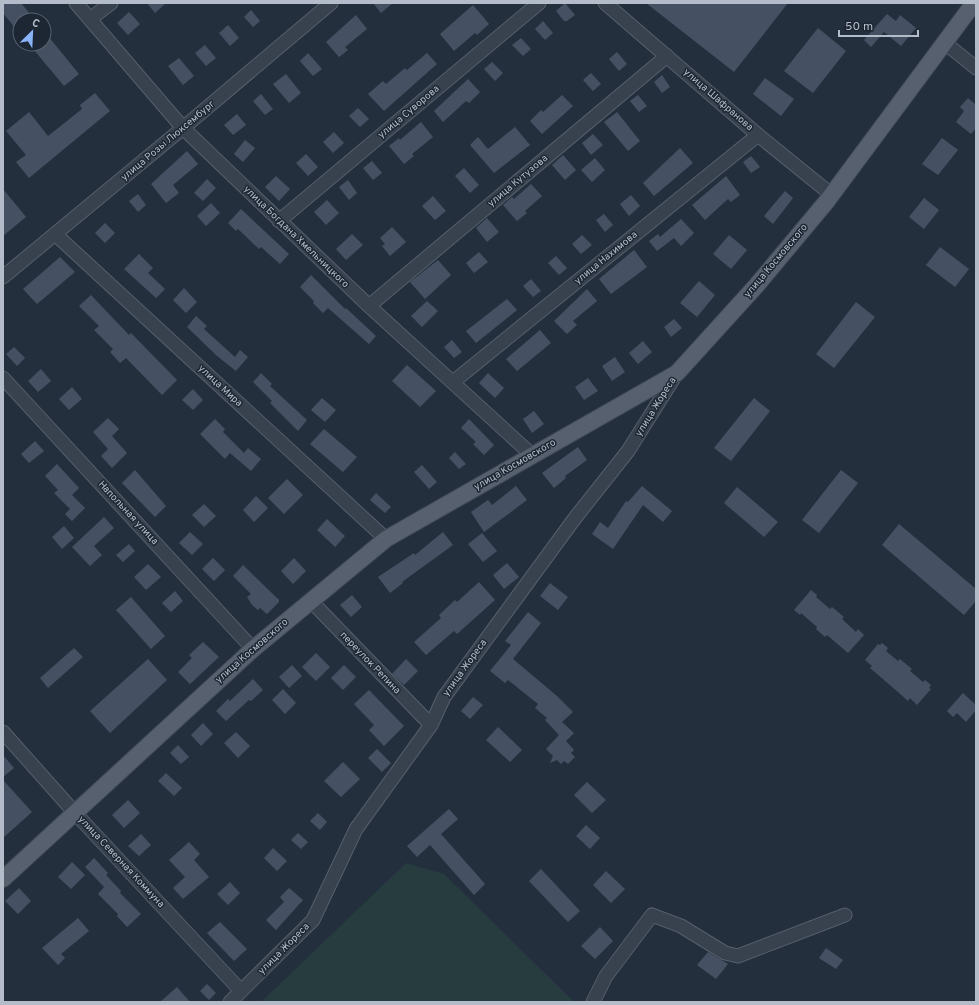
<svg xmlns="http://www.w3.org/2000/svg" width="979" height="1005" viewBox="0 0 979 1005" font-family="Overpass,sans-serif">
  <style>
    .green { fill: #263c3f }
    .building { fill: #455162 }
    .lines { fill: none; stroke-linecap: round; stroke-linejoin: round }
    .minor-casing { stroke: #565f6c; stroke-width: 15 }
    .major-casing { stroke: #414a57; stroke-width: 18 }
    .minor { stroke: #38414e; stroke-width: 13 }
    .major { stroke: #56606e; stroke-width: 16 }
    .labels { text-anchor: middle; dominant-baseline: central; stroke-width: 3; stroke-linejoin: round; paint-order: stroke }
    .street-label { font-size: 10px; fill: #b4bcc9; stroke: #1d2633 }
  </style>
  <rect width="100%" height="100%" fill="#242f3e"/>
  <path class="green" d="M406,863l38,11 130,128h-313z"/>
  <g class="building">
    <path d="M3,3h18l14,17h-15v14l-17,-21z"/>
    <path d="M147,3h19l-11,10z"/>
    <path d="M373,3h20l-12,10z"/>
    <path d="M565,3l10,12 -8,6h-3l-8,-10z"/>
    <path d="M646,3h142l-54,69z"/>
    <path d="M473,5l16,19 -12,11 -2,-2 -21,18 -14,-17z"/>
    <path d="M251,10l9,11 -7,6 -9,-10z"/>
    <path d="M129,12l11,12 -12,11 -11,-12z"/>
    <path d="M887,14l9,7 4,-6 16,13 -15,18 -17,-14 -13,15 -7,-7z"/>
    <path d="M356,15l11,14 -22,18 3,3 -9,7 -13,-15z"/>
    <path d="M543,21l10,12 -8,7 -10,-11z"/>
    <path d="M228,25l11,13 -9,8 -11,-13z"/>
    <path d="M818,28l28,23 -33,42 -29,-22z"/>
    <path d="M44,31l35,43 -15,12 -35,-42h15z"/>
    <path d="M521,38l10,11 -8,7 -11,-11z"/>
    <path d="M205,45l11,13 -10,8 -11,-13z"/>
    <path d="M617,52l10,12 -8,7 -10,-12z"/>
    <path d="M308,53l14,16 -9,7 -13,-15z"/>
    <path d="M427,53l10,11 -53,47 -16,-17 15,-13 3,3 19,-16 2,2z"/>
    <path d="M179,58l15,18 -11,9 -15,-19z"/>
    <path d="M492,62l11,11 -8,8 -11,-12z"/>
    <path d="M591,73l10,11 -8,7 -10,-11z"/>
    <path d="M286,74l15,19 -12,10 -16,-19z"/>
    <path d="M662,75l8,12 -8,6 -8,-11z"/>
    <path d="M765,78l29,21 -13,17 -28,-22z"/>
    <path d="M468,79l12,13 -11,11 -3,-2 -23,21 -9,-11z"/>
    <path d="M95,93l15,18 -81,67 -13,-16 10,-7 -20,-24 23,-19 19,24 34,-27 -2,-4z"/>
    <path d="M261,94l12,15 -8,6 -12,-14z"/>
    <path d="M562,95l11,11 -31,28 -12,-13 11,-11 2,2z"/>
    <path d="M638,95l9,11 -8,6 -9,-11z"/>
    <path d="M968,98l8,7v23l-5,6 -15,-12 8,-11 -4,-4z"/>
    <path d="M358,108l11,11 -9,8 -11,-11z"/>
    <path d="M617,112l23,29 -12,10 -24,-29z"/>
    <path d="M237,114l9,11 -13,10 -9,-10z"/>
    <path d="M421,122l12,15 -21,17 2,2 -10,8 -15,-18 10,-8 1,2z"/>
    <path d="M515,127l15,18 -36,28 -24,-28 8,-8 10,12z"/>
    <path d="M334,132l10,11 -11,10 -10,-11z"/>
    <path d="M593,134l10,11 -12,10 -9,-12z"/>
    <path d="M942,138l16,12 -20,25 -16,-11z"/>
    <path d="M245,140l10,8 -12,14 -9,-8z"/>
    <path d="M680,148l13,15 -39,33 -11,-13z"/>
    <path d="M187,151l11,13 -25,21 6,8 -13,10 -15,-19z"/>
    <path d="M306,154l12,13 -10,9 -12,-13z"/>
    <path d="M563,155l13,15 -11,10 -13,-15z"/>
    <path d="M751,156l9,11 -9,6 -8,-11z"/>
    <path d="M595,158l10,12 -13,12 -11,-12z"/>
    <path d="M372,161l10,12 -9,7 -10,-12z"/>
    <path d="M464,168l15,17 -9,8 -15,-17z"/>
    <path d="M276,176l14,13 -11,12 -14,-14z"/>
    <path d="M726,176l14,19 -9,7 -3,-3 -23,21 -13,-15z"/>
    <path d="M207,179l9,9 -13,13 -9,-8z"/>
    <path d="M348,180l9,13 -8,7 -10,-13z"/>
    <path d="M531,184l11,12 -17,15 2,2 -10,8 -14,-16 9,-8 2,2z"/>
    <path d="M3,189l23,28 -23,19z"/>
    <path d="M785,191l8,7 -20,26 -9,-8z"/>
    <path d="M138,194l8,11 -8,7 -9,-11z"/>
    <path d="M631,195l9,11 -11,10 -9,-12z"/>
    <path d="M433,196l13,15 -11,9 -13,-14z"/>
    <path d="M924,198l15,12 -15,19 -15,-12z"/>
    <path d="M327,200l12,13 -13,12 -12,-13z"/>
    <path d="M211,203l9,10 -14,13 -9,-10z"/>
    <path d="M241,209l48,45 -9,10 -19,-17 -2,2 -21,-20 -2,2 -8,-8z"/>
    <path d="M604,214l9,11 -8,7 -9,-12z"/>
    <path d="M487,218l12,14 -12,10 -11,-14z"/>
    <path d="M681,219l13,14 -13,13 -7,-8 -17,13 -8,-10 9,-7 2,3z"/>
    <path d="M105,223l10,10 -10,10 -10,-10z"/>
    <path d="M392,227l14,15 -16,14 -8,-10 3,-2 -5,-6z"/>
    <path d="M352,234l11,11 -17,15 -10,-11z"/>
    <path d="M582,235l10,10 -11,9 -9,-10z"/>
    <path d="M729,235l18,15 -16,19 -18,-15z"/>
    <path d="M940,247l29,22 -14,18 -29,-22z"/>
    <path d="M634,250l13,17 -36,27 -12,-15z"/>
    <path d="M479,252l9,10 -14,11 -8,-10z"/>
    <path d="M139,254l14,14 -5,5 17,16 -9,9 -32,-29z"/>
    <path d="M556,256l11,12 -8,7 -11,-12z"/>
    <path d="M60,257l15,15 -38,32 -14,-15z"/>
    <path d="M438,260l13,15 -26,24 -15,-17z"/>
    <path d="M311,275l34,34 1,-1 30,28 -7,8 -41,-36 -5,5 -10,-10 1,-2 -14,-14z"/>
    <path d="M531,279l10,12 -8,6 -10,-11z"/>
    <path d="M699,281l16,14 -18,22 -17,-14z"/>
    <path d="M184,288l13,14 -11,11 -13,-13z"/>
    <path d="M587,289l10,12 -24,20 4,4 -10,9 -13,-13z"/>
    <path d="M91,295l38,40 2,-2 46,47 -15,15 -36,-37 -6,5 -10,-11 3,-3 -19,-19 5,-4 -20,-20z"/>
    <path d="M507,299l10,11 -41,33 -10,-12z"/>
    <path d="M427,301l11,10 -16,16 -11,-11z"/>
    <path d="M856,302l19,15 -41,51 -18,-14z"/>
    <path d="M196,316l11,10 -3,3 31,28 5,-7 8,7 -12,14 -19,-15 -30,-29z"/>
    <path d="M674,319l8,9 -11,9 -7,-10z"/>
    <path d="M540,330l11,13 -34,28 -11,-12z"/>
    <path d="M452,340l10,12 -8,6 -10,-11z"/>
    <path d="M643,341l9,11 -14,12 -9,-11z"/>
    <path d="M14,347l11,11 -8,8 -11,-12z"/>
    <path d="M615,357l10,15 -13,9 -10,-15z"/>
    <path d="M407,365l29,26 -16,16 -28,-26z"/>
    <path d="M41,369l10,12 -13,11 -10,-11z"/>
    <path d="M261,373l11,11 -2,2 37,34 -9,11 -28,-28 2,-2 -19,-19z"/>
    <path d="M488,373l16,15 -9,10 -16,-15z"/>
    <path d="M588,378l10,13 -14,9 -9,-13z"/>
    <path d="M72,387l10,12 -13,11 -10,-11z"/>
    <path d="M193,389l10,11 -10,10 -11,-10z"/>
    <path d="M322,398l14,12 -11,12 -14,-12z"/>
    <path d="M754,398l16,13 -39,50 -17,-13z"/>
    <path d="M534,411l10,13 -12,9 -9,-14z"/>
    <path d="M108,418l11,11 -7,7 15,17 -15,15 -11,-12 7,-7 -15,-17z"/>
    <path d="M215,419l10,10 -2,3 21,21 4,-5 13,11 -10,12 -21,-18 -5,6 -25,-25z"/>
    <path d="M469,419l25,26 -10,10 -11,-11 3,-2 -15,-14z"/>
    <path d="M324,429l33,28 -14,15 -33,-28z"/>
    <path d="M35,441l9,10 -15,12 -8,-9z"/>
    <path d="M578,447l9,13 -22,16 1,2 -12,10 -12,-15z"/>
    <path d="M455,452l11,12 -7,5 -10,-11z"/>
    <path d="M57,464l22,24 -7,7 13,13 -13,13 -7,-7 5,-5 -16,-16 4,-3 -13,-14z"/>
    <path d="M422,465l15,17 -8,7 -15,-17z"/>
    <path d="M135,470l31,36 -11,11 -33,-34z"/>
    <path d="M841,470l17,13 -39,50 -17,-13z"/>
    <path d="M287,479l16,16 -19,19 -16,-16z"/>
    <path d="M516,486l11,14 -43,32 -13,-20 17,-12 4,5z"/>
    <path d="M642,486l30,25 -9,11 -20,-17 -30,44 -21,-15 8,-12 8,6 18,-27 2,1z"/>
    <path d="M737,487l41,35 -14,15 -40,-34z"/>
    <path d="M376,493l15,14 -6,6 -15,-13z"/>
    <path d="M256,496l12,12 -14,14 -11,-12z"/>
    <path d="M204,504l12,12 -12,11 -12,-12z"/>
    <path d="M104,517l10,11 -20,18 8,9 -12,11 -18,-19z"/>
    <path d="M327,519l18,17 -10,11 -18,-17z"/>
    <path d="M899,524l77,65v12l-12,14 -82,-70z"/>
    <path d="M64,526l10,12 -12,11 -10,-12z"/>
    <path d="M190,532l13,12 -11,11 -13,-12z"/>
    <path d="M443,532l10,13 -51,37 1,1 -13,10 -12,-16 36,-24 1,2z"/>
    <path d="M482,533l15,18 -14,11 -15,-18z"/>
    <path d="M129,544l6,7 -12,11 -7,-7z"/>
    <path d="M213,558l12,12 -11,11 -12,-12z"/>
    <path d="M294,558l12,13 -13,13 -12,-13z"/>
    <path d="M507,563l12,14 -15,12 -11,-14z"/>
    <path d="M148,564l13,13 -15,13 -12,-13z"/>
    <path d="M243,565l36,35v2l-12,12 -7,-6 -2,2 -6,-5 -5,-8 4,-3 -18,-18z"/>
    <path d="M479,582l16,18 -38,34 -3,-3 -28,24 -12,-13 27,-24 -2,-3 16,-15 2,2z"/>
    <path d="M550,583l18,14 -10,13 -18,-14z"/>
    <path d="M811,590l6,5 -1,2 14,12 2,-2 12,10 -2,2 14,13 2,-3 6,6 -16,18 -21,-18 -2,2 -9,-8 1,-2 -16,-14 -1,2 -6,-5z"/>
    <path d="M175,591l8,10 -12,11 -9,-9z"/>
    <path d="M352,595l10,12 -11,10 -11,-12z"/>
    <path d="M131,597l34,39 -14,13 -35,-39z"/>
    <path d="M528,612l13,11 -28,36 44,37 16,16 -11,10 12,11 -8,8 8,9 -3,3 4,4 -7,7 -4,-3 -3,3 -4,-4 -7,3 3,-7 -7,-7 13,-14 -14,-15 2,-2 -12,-10 3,-4 -30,-24 -3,3 -15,-12 21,-26 -6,-4z"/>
    <path d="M203,642l16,15 -29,27 -12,-12 14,-14 -3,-3z"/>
    <path d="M882,643l6,5 -2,3 12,10 2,-2 12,10 -2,2 13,11 2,-2 6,5 -2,3 2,1 -14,16 -7,-7 -2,3 -10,-9 -28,-24 2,-2 -7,-6 13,-16 2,1z"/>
    <path d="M74,648l9,9 -35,31 -8,-10z"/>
    <path d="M316,653l14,14 -14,14 -14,-14z"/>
    <path d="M148,659l19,21 -57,53 -20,-22z"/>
    <path d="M406,659l12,12 -14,14 -12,-11z"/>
    <path d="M292,665l10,11 -13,12 -10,-11z"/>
    <path d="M344,665l12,12 -13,13 -12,-12z"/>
    <path d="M253,679l10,11 -12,11 -2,-1 -23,21 -10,-10 12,-12 2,2z"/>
    <path d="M283,689l13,14 -11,11 -13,-14z"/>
    <path d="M369,690l35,36 -20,20 -15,-16 5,-5 -20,-21z"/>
    <path d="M963,693l13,12v5l-10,12 -9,-9 -4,4 -6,-6z"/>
    <path d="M473,697l10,8 -13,14 -9,-8z"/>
    <path d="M203,723l10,11 -12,12 -10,-11z"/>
    <path d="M498,727l24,23 -12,12 -24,-22z"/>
    <path d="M236,732l14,14 -12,12 -14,-15z"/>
    <path d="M178,745l11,12 -8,7 -11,-11z"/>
    <path d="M377,749l14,14 -9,9 -14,-14z"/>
    <path d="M3,755l11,13 -11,9z"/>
    <path d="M343,762l17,17 -19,18 -17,-16z"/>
    <path d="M166,773l16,15 -8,8 -16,-15z"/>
    <path d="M3,780l29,32 -29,26z"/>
    <path d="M587,782l19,18 -14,13 -18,-18z"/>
    <path d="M128,800l12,13 -16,15 -12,-13z"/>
    <path d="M449,809l9,10 -17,15 44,50 -11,11 -44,-50 -13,12 -10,-11z"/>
    <path d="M318,813l9,9 -7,8 -10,-9z"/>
    <path d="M586,825l14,13 -10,11 -14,-13z"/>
    <path d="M298,833l10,9 -7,7 -10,-9z"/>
    <path d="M141,834l10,11 -12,11 -11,-10z"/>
    <path d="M189,842l11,12 -6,6 15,17 -26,22 -10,-11 12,-11 -16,-17z"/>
    <path d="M273,848l14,13 -10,10 -13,-13z"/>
    <path d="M94,858l14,15 -2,2 15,16 -1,2 21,21 -14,13 -10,-11 1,-2 -20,-20 6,-7 -19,-20z"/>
    <path d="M72,862l13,13 -14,14 -13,-12z"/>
    <path d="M541,869l39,42 -12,11 -39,-41z"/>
    <path d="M606,871l19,18 -14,14 -18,-18z"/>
    <path d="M230,882l10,11 -12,12 -11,-11z"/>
    <path d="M19,888l12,13 -13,13 -13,-13z"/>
    <path d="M289,888l14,12 -27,30 -10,-10 18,-18 -4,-5z"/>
    <path d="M78,918l11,13 -28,23 4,4 -7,7 -16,-17z"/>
    <path d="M220,922l27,27 -13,12 -27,-28z"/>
    <path d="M600,927l13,14 -18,18 -14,-13z"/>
    <path d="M826,948l17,12 -7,9 -17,-11z"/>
    <path d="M708,952l20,12 -12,15 -19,-14z"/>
    <path d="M207,984l9,9 -7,7 -9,-9z"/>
    <path d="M177,987l13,15h-30z"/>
  </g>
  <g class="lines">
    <g class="minor-casing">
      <g id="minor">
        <path d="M76,3l107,125 186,178 163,149"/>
        <path d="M605,3l153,132 74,60"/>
        <path d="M90,19l21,-16"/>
        <path d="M945,43l31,25"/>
        <path d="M279,221l260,-218"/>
        <path d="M55,234l331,305"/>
        <path d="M3,277l180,-149 148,-125"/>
        <path d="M369,306l298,-250"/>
        <path d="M3,378l250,271"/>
        <path d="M453,382l305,-247"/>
        <path d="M310,600l121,125"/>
        <path d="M3,732l72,81 166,178"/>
        <path d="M230,1002l83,-82 43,-91 75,-104 13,-28 131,-179 53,-67 49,-78"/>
        <path d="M593,1002l13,-26 46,-61 29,11 44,27 13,3 107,-41"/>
      </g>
    </g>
    <g class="major-casing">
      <path id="major" d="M3,879l250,-230 133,-110 291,-166 79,-87 71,-85 147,-198"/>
    </g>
    <use href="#minor" class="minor"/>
    <use href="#major" class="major"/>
  </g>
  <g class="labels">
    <g class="street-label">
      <text transform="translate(718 100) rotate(41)">улица Шафранова</text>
      <text transform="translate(409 112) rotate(-40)">улица Суворова</text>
      <text transform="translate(168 141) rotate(-40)">улица Розы Люксембург</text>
      <text transform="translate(518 181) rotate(-40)">улица Кутузова</text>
      <text transform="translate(296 237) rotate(44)">улица Богдана Хмельницкого</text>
      <text transform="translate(606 258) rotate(-39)">улица Нахимова</text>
      <text transform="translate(776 261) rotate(-50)">улица Космовского</text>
      <text transform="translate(220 386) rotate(43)">улица Мира</text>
      <text transform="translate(656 407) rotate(-58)">улица Жореса</text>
      <text transform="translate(515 465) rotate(-30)">улица Космовского</text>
      <text transform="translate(128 513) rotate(47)">Напольная улица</text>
      <text transform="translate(252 651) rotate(-41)">улица Космовского</text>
      <text transform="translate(370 663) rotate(46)">переулок Репина</text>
      <text transform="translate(465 668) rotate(-54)">улица Жореса</text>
      <text transform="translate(121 862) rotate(47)">улица Северная Коммуна</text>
      <text transform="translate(284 949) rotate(-45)">улица Жореса</text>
    </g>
  </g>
  <rect width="979" height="1005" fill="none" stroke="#b4bcc9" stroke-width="8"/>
  <g transform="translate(32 32) rotate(24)"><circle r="19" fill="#1d2633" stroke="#59626f"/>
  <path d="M0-3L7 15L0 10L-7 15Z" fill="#8ab4f8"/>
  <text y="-6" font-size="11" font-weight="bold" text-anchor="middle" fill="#b4bcc9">С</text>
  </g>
  <path d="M839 30v6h79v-6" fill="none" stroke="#b4bcc9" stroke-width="2"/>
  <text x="845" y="30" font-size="12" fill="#b4bcc9" stroke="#1d2633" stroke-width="3" paint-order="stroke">50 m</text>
</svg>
